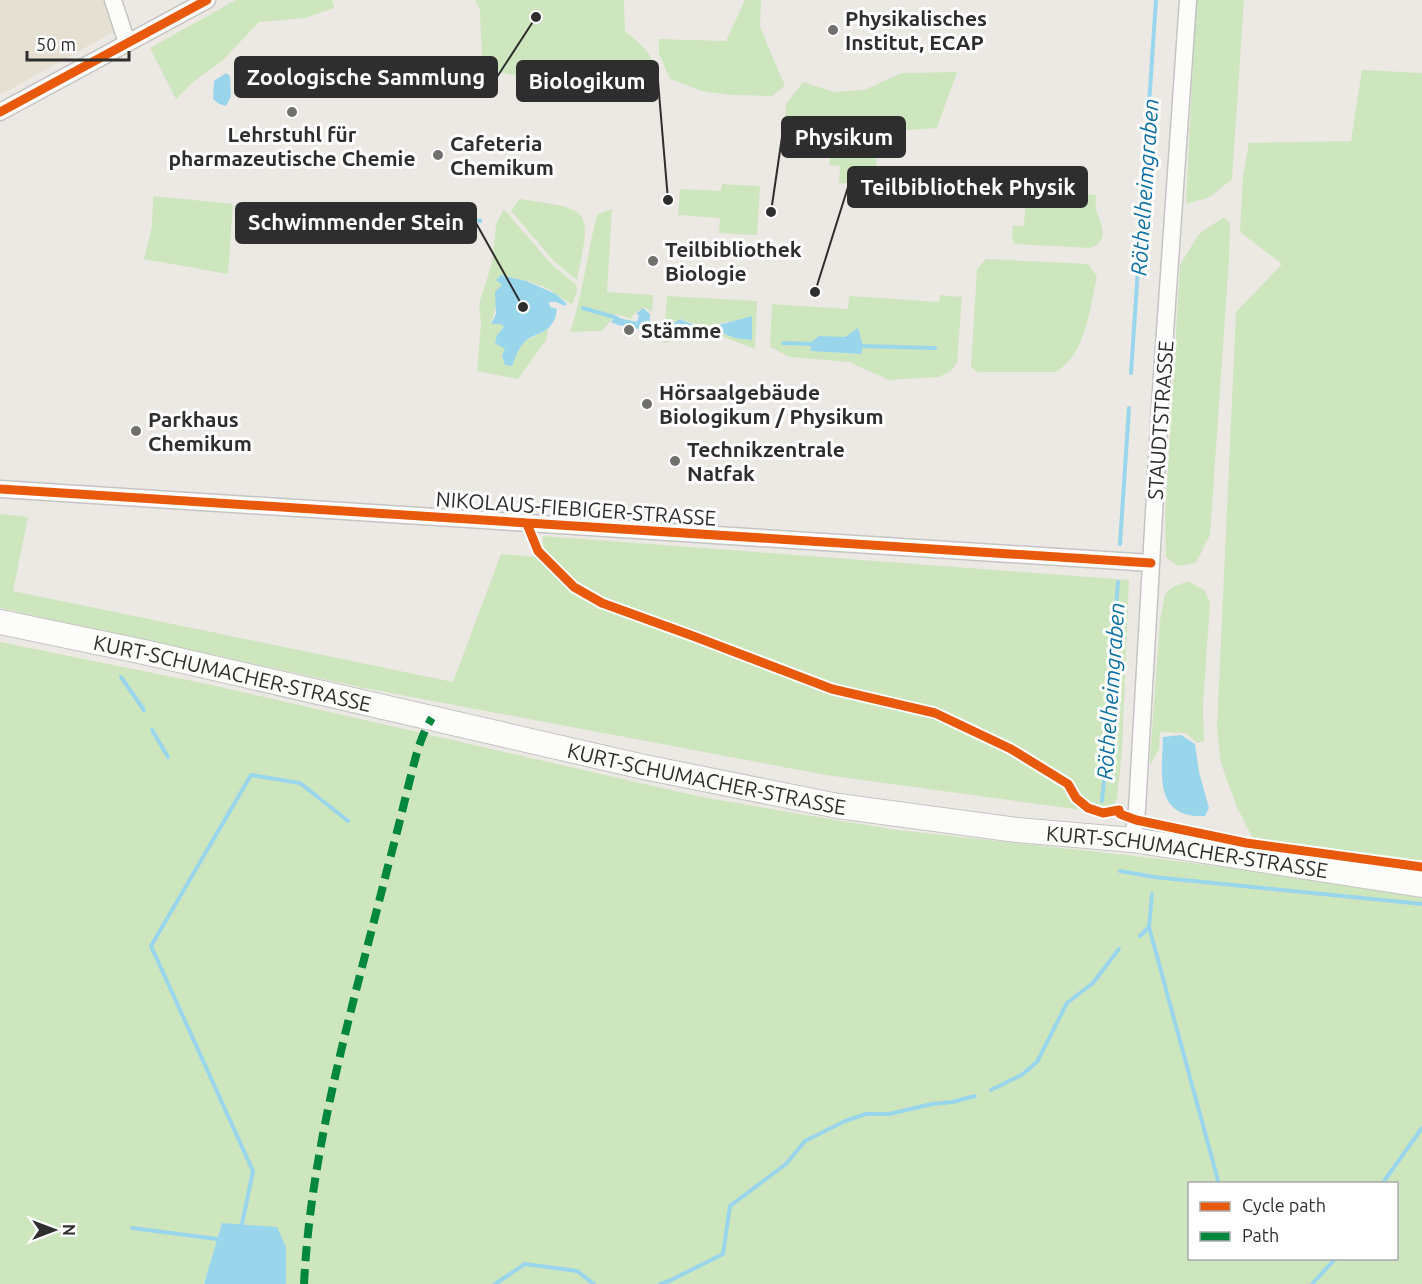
<svg xmlns="http://www.w3.org/2000/svg" width="1422" height="1284" viewBox="0 0 1422 1284" font-family="Ubuntu,sans-serif">
  <style>
    .education { fill: #e6e0d3 }
    .green { fill: #cee6be; fill-rule: evenodd }
    .water { fill: #99d6ec }
    .lines { fill: none; stroke-linecap: round; stroke-linejoin: round }
    .stream { stroke: #99d6ec; stroke-width: 4 }
    .minor-casing { stroke: #c5c4c5; stroke-width: 19 }
    .secondary-casing { stroke: #c5c4c5; stroke-width: 26 }
    .minor { stroke: #fcfcfb; stroke-width: 16 }
    .secondary { stroke: #fcfcfb; stroke-width: 24 }
    .quiet { stroke: #00873e; stroke-width: 8; stroke-dasharray: 15 8; stroke-linecap: butt }
    .cycleway-casing { stroke: #fff; stroke-width: 13 }
    .cycleway { stroke: #e8590c; stroke-width: 9 }
    .poi-dot { fill: #706f6e; stroke: #fff; stroke-width: 2 }
    .labels { text-anchor: middle; dominant-baseline: central; stroke-width: 6; stroke-linejoin: round; paint-order: stroke }
    .poi-label { font-size: 21px; font-weight: bold; fill: #2e2e2e; stroke: #fff; text-anchor: start }
    .street-label { font-size: 21px; fill: #2e2e2e; stroke: #fff }
    .water-label { font-size: 22px; font-style: italic; fill: #0d6fa3; stroke: #fff }
    .leader { fill: none; stroke: #2e2e2e; stroke-width: 2 }
    .callout-dot { fill: #2e2e2e; stroke: #fff; stroke-width: 2 }
    .callout { fill: #2e2e2e; stroke: #2e2e2e; stroke-width: 2 }
    .callout-label { font-size: 22px; text-anchor: middle; font-weight: bold; fill: #fff }
  </style>
  <rect width="100%" height="100%" fill="#ece8e4"/>
  <path class="education" d="M0,0h105l10,31 -115,64z"/>
  <g class="green">
    <path d="M236,0h96l2,8 -29,10 -46,4 -37,39 -29,21 -17,17 -26,-51z"/>
    <path d="M475,0h149l1,31c14,12 41,31 23,52l-49,2 -81,-9 -20,-4 -16,-10 -2,-52z"/>
    <path d="M745,0h16l-1,27 25,59 -13,10 -41,-1 -29,-4 -32,-12 -11,-25v-15l67,2z"/>
    <path d="M1196,0h48l-12,179 -22,18 -24,7z"/>
    <path d="M1362,70l60,3v793l-169,-27 -17,-34 -15,-42 -4,-35 19,-416 46,-48 -42,-32 3,-57 6,-32 102,-2z"/>
    <path d="M957,72l-20,56 -60,4 -2,13 2,20 -14,20 -24,-2 1,-17 -11,-1 2,-31 -34,-2v-13l-12,-1 1,-14 17,-22 31,10 30,-2 38,-17z"/>
    <path d="M722,184l38,2 -3,49 -38,-2 1,-15 -42,-3 2,-26 41,2z"/>
    <path d="M1026,188l70,7c0,5 -1,10 0,15 5,15 15,30 -6,38l-75,-4 -3,-5 1,-14 11,1z"/>
    <path d="M153,196l80,8 -5,70 -84,-15 8,-33z"/>
    <path d="M520,199c74,11 71,9 57,81l-23,-19 -43,-50z"/>
    <path d="M504,209l47,55 25,21 1,6 -5,13c-7,-3 -11,-6 -16,-10 -15,-11 -37,-15 -55,-19l1,10 -11,39h10l3,3 -7,8 21,17 4,-9 26,-14 -1,10 -29,40 -41,-8 4,-48 -2,-19 13,-41 4,-39z"/>
    <path d="M612,209l-5,83 46,3 -1,17 -8,-5 -10,7 -3,5 -15,-5 -14,17 -32,1c13,-38 17,-78 27,-117z"/>
    <path d="M1224,217l6,7 -1,35 -19,276 -14,28 -18,3 -12,-9 -1,-42 15,-250 19,-31z"/>
    <path d="M986,259l102,5 9,12c-7,32 -11,78 -41,96h-78l-7,-5 6,-98z"/>
    <path d="M940,295l22,2 -5,65 -6,9 -12,6 -50,3 -40,-18 -59,-5 -20,-10 2,-43 76,5 1,-13 90,6zM858,328l3,26 -50,-3 -1,-8 35,-6z"/>
    <path d="M667,296l90,5 -2,48 -36,-14h-18l-37,8zM681,319c20,8 28,9 48,2l6,17c-15,-5 -28,-10 -43,-3z"/>
    <path d="M0,514l28,3 -15,74 440,91 48,-128 40,3 2,-21 586,44 -7,170 -5,48 -6,16 -285,-39 -462,-87 -364,-80z"/>
    <path d="M1188,581l16,9 6,12 -7,104 1,35 -7,2 -11,-10 -26,-1 -1,17 -8,15 -1,-4 10,-139 5,-27 8,-7z"/>
    <path d="M0,642l207,42 490,112 102,18 98,16 239,26 286,37v391h-1136v-37l-64,-24 -18,61h-204zM1190,1184h206v74h-206z"/>
  </g>
  <g class="water">
    <path d="M226,73l4,3 1,20 -5,10 -7,-2 -6,-5 1,-18z"/>
    <path d="M341,210l141,9v4l-141,-8z"/>
    <path d="M501,275l25,6 30,13 11,10 -2,2 -9,-4h-7l1,5 7,2c-3,28 -24,21 -35,36 -5,6 -7,15 -10,21l-7,-1 -3,-9 3,-7 -10,-6 2,-8 7,-8 -3,-3h-10l5,-10 -1,-22 7,-7 -6,-5z"/>
    <path d="M643,308l7,6v17l-32,-6 -7,-3 4,-5 22,5 2,-7 -3,-1z"/>
    <path d="M752,316v24l-17,-2 -16,-6 -18,-1 -9,4 -16,-2 -3,-9 7,-5 19,8 16,-1z"/>
    <path d="M858,328l5,18 -2,8 -50,-3 -1,-8 9,-7 26,1z"/>
    <path d="M1181,735l14,9 4,28 10,36 -4,8c-52,2 -43,-42 -42,-79z"/>
    <path d="M222,1223l55,4 9,20v37h-82z"/>
  </g>
  <g class="lines">
    <g class="stream">
      <path d="M583,308l34,10"/>
      <path d="M783,343l30,1"/>
      <path d="M859,346l76,2"/>
      <path d="M1131,373l25,-373"/>
      <path d="M1120,544l9,-136"/>
      <path d="M121,677l23,33"/>
      <path d="M152,730l16,27"/>
      <path d="M1102,801l4,-40 -2,-6 8,-69 -1,-13 7,-91"/>
      <path d="M1120,871l34,6 268,27"/>
      <path d="M1152,894l-3,33 70,257"/>
      <path d="M1140,936l9,-9"/>
      <path d="M991,1090l32,-16 14,-12 30,-59 26,-20 26,-34"/>
      <path d="M1382,1184l40,-56"/>
      <path d="M242,1224l11,-53 -102,-225 100,-171 49,8 48,38"/>
      <path d="M132,1228l85,11"/>
      <path d="M495,1284l30,-20 52,7 17,13"/>
      <path d="M660,1284l9,-3 54,-27 7,-48 56,-42 19,-23 40,-20 21,-7h23l43,-10 20,-2 23,-6"/>
      <path d="M1312,1284l24,-26"/>
    </g>
    <g class="minor-casing">
      <g id="minor">
        <path d="M113,0l14,43"/>
        <path d="M0,112l207,-112"/>
        <path d="M0,489l1151,74"/>
        <path d="M1133,840l4,-31 24,-419 27,-390"/>
      </g>
    </g>
    <g class="secondary-casing">
      <g id="secondary">
        <path id="s1" d="M0,622l144,30 500,115 194,39 179,24 116,10 289,45"/>
      </g>
    </g>
    <use href="#minor" class="minor"/>
    <use href="#secondary" class="secondary"/>
    <path class="quiet" d="M304,1284c7,-140 49,-278 83,-414 7,-26 14,-53 20,-79 7,-26 11,-51 25,-73"/>
    <g class="cycleway-casing">
      <g id="cycleway">
        <path d="M0,112l207,-112"/>
        <path d="M0,489l1151,74"/>
        <path d="M527,524l11,27 36,36 28,16 91,33 139,53 103,24 76,36 57,35 8,14 12,10 15,5 16,-3 1,4 16,6 110,23 176,24"/>
      </g>
    </g>
    <use href="#cycleway" class="cycleway"/>
  </g>
  <g class="poi-dot">
    <circle cx="833" cy="30" r="6"/>
    <circle cx="292" cy="112" r="6"/>
    <circle cx="438" cy="155" r="6"/>
    <circle cx="653" cy="261" r="6"/>
    <circle cx="629" cy="330" r="6"/>
    <circle cx="647" cy="404" r="6"/>
    <circle cx="136" cy="431" r="6"/>
    <circle cx="675" cy="461" r="6"/>
  </g>
  <g class="labels">
    <g class="poi-label">
      <text x="845" y="18">Physikalisches<tspan x="845" dy="24">Institut, ECAP</tspan></text>
      <text x="292" y="134" text-anchor="middle">Lehrstuhl für<tspan x="292" dy="24">pharmazeutische Chemie</tspan></text>
      <text x="450" y="143">Cafeteria<tspan x="450" dy="24">Chemikum</tspan></text>
      <text x="665" y="249">Teilbibliothek<tspan x="665" dy="24">Biologie</tspan></text>
      <text x="641" y="330">Stämme</text>
      <text x="659" y="392">Hörsaalgebäude<tspan x="659" dy="24">Biologikum / Physikum</tspan></text>
      <text x="148" y="419">Parkhaus<tspan x="148" dy="24">Chemikum</tspan></text>
      <text x="687" y="449">Technikzentrale<tspan x="687" dy="24">Natfak</tspan></text>
    </g>
    <g class="street-label">
      <text transform="translate(1160 420) rotate(-86)">STAUDTSTRASSE</text>
      <text transform="translate(576 508) rotate(4)">NIKOLAUS-FIEBIGER-STRASSE</text>
      <text stroke="none"><textPath href="#s1" startOffset="238">KURT-SCHUMACHER-STRASSE</textPath></text>
      <text stroke="none"><textPath href="#s1" startOffset="724">KURT-SCHUMACHER-STRASSE</textPath></text>
      <text stroke="none"><textPath href="#s1" startOffset="1210">KURT-SCHUMACHER-STRASSE</textPath></text>
    </g>
    <g class="water-label">
      <text transform="translate(1144 187) rotate(-86)">Röthelheimgraben</text>
      <text transform="translate(1110 691) rotate(-86)">Röthelheimgraben</text>
    </g>
  </g>
  <path class="leader" d="M536 17L497 77M668 200L658 81M771 212L782 137M815 292L848 187M523 307L476 223"/>
  <g class="callout-dot">
    <circle cx="536" cy="17" r="6"/>
    <circle cx="668" cy="200" r="6"/>
    <circle cx="771" cy="212" r="6"/>
    <circle cx="815" cy="292" r="6"/>
    <circle cx="523" cy="307" r="6"/>
  </g>
  <g class="callout">
    <rect x="235" y="57" width="262" height="40" rx="6"/>
    <rect x="517" y="61" width="141" height="40" rx="6"/>
    <rect x="782" y="117" width="123" height="40" rx="6"/>
    <rect x="848" y="167" width="239" height="40" rx="6"/>
    <rect x="236" y="203" width="240" height="40" rx="6"/>
  </g>
  <g class="callout-label">
    <text x="366" y="85">Zoologische Sammlung</text>
    <text x="587" y="89">Biologikum</text>
    <text x="844" y="145">Physikum</text>
    <text x="968" y="195">Teilbibliothek Physik</text>
    <text x="356" y="230">Schwimmender Stein</text>
  </g>
  <rect x="1188" y="1182" width="210" height="78" fill="#ffffff" stroke="#ababab" stroke-width="1.5"/>
  <rect x="1200" y="1202" width="30" height="9" fill="#e8590c" stroke="#ababab" stroke-width="1.5"/>
  <text x="1242" y="1212" font-size="18" fill="#2e2e2e">Cycle path</text>
  <rect x="1200" y="1232" width="30" height="9" fill="#00873e" stroke="#ababab" stroke-width="1.5"/>
  <text x="1242" y="1242" font-size="18" fill="#2e2e2e">Path</text>
  <g transform="translate(54 1230) rotate(90)" stroke="#ffffff" stroke-width="4.5" paint-order="stroke">
  <path d="M0-4.5L10 22L0 15L-10 22Z" fill="#2e2e2e"/>
  <text y="-9" font-size="16" font-weight="bold" text-anchor="middle" fill="#2e2e2e">N</text>
  </g>
  <path d="M27 51v9h102v-9" fill="none" stroke="#2e2e2e" stroke-width="3"/>
  <text x="36" y="51" font-size="18" fill="#2e2e2e" stroke="#ffffff" stroke-width="4.5" paint-order="stroke">50 m</text>
</svg>
